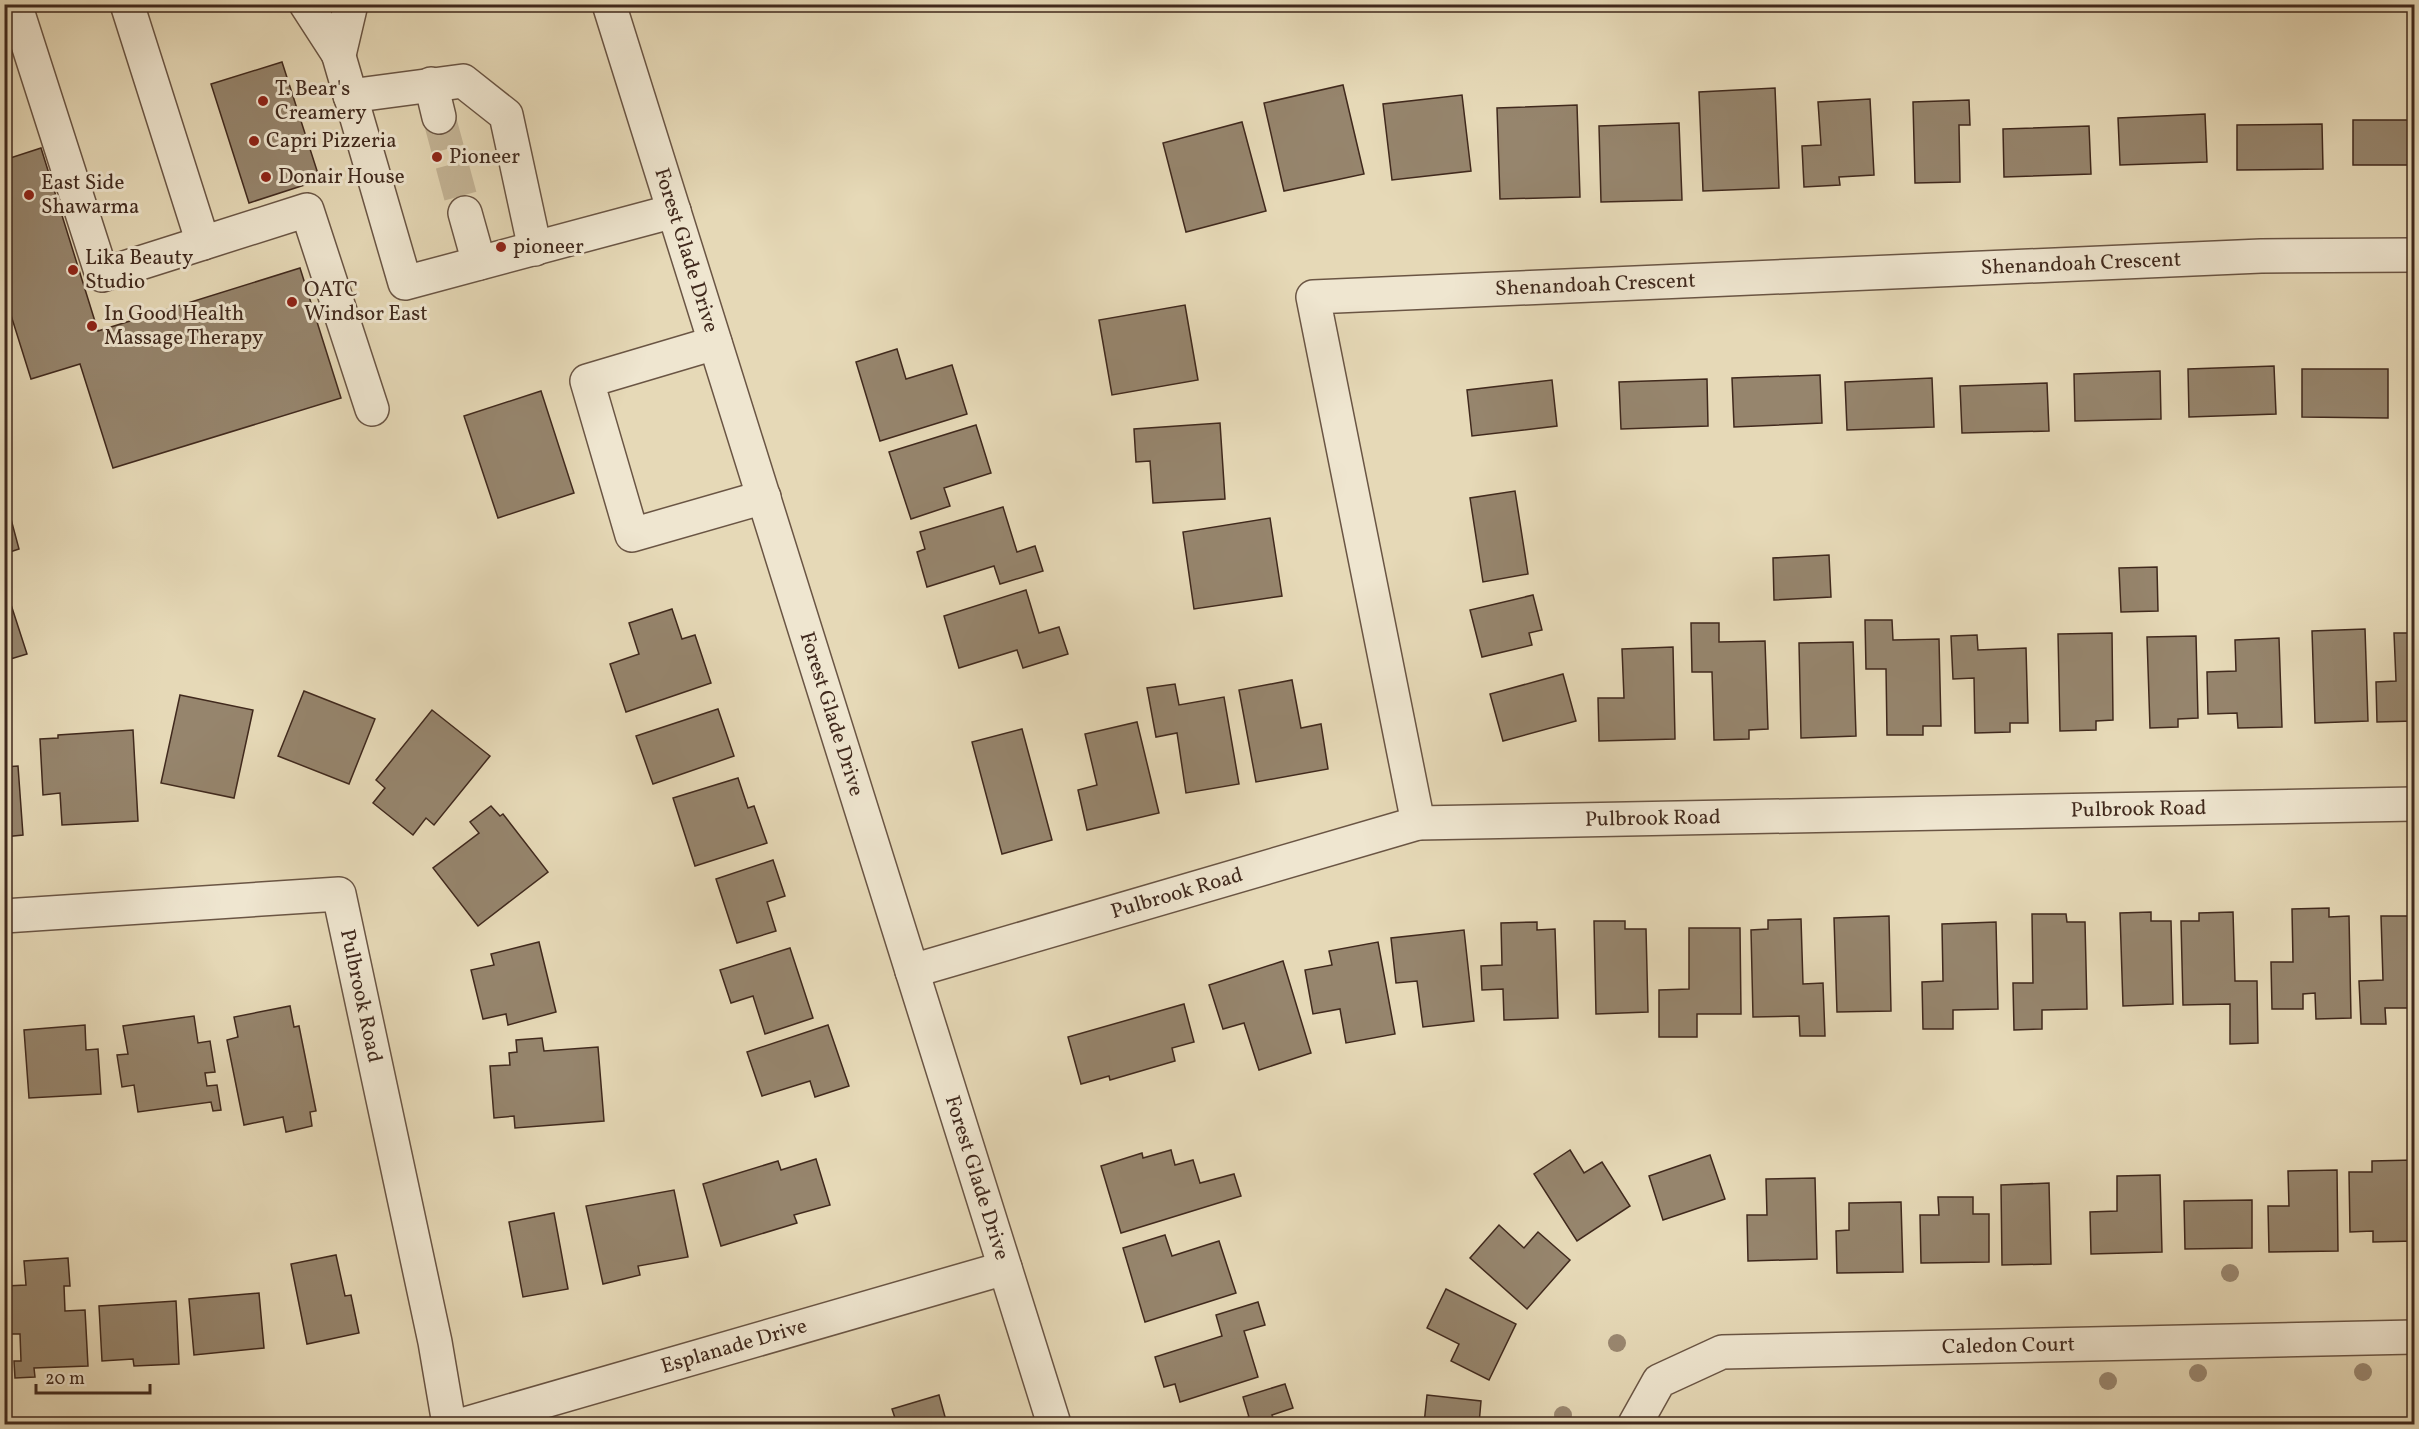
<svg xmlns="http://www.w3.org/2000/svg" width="2419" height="1429" viewBox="0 0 2419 1429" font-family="Vollkorn,serif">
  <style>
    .building { fill: #96856d; stroke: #40291d; stroke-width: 1.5 }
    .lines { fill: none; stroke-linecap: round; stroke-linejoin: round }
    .minor-tunnel { stroke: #c5b698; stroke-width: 33; stroke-dasharray: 33 16; stroke-linecap: butt }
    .minor-casing { stroke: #6a5544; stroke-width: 36 }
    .minor { stroke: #efe6d0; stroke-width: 33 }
    .tree { fill: #9a8871 }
    .poi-dot { fill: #8f2418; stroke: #efe6d0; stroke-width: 2 }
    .labels { text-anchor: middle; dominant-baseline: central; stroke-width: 6; stroke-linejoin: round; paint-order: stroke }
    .poi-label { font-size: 21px; fill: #40291d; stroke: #efe6d0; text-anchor: start }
    .street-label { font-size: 21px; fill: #40291d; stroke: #efe6d0 }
  </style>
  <rect width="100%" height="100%" fill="#e6d9b7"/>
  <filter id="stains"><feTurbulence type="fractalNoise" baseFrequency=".00333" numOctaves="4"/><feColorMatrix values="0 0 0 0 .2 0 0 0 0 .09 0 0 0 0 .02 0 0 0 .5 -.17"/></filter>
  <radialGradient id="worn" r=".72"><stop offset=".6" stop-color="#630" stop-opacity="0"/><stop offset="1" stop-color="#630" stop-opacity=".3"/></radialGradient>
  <g class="building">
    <path d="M282,62l38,118 -71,23 -38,-119z"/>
    <path d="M1343,85l21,89 -80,17 -20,-88z"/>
    <path d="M1775,88l4,100 -76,3 -4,-99z"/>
    <path d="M1462,95l9,76 -79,9 -9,-76z"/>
    <path d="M1870,99l4,76 -35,2 1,8 -36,2 -2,-41 19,-1 -3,-43z"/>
    <path d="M1969,100l1,25h-11l1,57 -45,1 -2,-81z"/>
    <path d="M1577,105l3,92 -80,2 -3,-91z"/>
    <path d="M2205,114l2,48 -87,3 -2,-47z"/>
    <rect x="2353" y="120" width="61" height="45"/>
    <path d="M1242,122l24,89 -80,21 -23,-89z"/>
    <path d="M1679,123l3,77 -81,2 -2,-76z"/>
    <path d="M2322,124l1,45 -86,1v-45z"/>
    <path d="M2089,126l2,48 -87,3 -1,-48z"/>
    <path d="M41,148l57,183 202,-63 41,130 -228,70 -33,-104 -49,15 -27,-86v-133z"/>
    <path d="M1185,305l13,75 -86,15 -13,-75z"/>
    <path d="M897,349l9,30 46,-14 15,49 -87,27 -24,-79z"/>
    <path d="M2274,366l2,48 -87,3 -1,-48z"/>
    <path d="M2302,369h86v49l-86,-1z"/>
    <path d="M2160,371l1,48 -86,2 -1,-47z"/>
    <path d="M1820,375l2,48 -88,4 -2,-49z"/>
    <path d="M1932,378l2,49 -87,3 -2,-48z"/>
    <path d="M1707,379l1,47 -87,3 -2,-47z"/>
    <path d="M1552,380l5,46 -85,10 -5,-46z"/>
    <path d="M2047,383l2,48 -87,2 -2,-47z"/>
    <path d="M541,391l33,102 -76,25 -34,-102z"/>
    <path d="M1220,423l5,76 -72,4 -3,-42 -14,1 -2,-33z"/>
    <path d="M976,425l15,48 -47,15 6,18 -39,13 -22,-67z"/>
    <path d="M1515,491l13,83 -45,8 -13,-84z"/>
    <path d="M4,493l15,56 -15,5z"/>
    <path d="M1003,507l14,45 18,-6 8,25 -43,13 -6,-18 -67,21 -10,-35 8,-3 -5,-17z"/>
    <path d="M1270,518l12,78 -88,13 -11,-77z"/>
    <path d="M1829,555l2,42 -57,3 -1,-42z"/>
    <path d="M2157,567l1,44 -37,1 -2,-44z"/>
    <path d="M4,583l23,71 -23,7z"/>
    <path d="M1026,590l13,43 20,-6 9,27 -45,14 -6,-18 -58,18 -15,-52z"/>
    <path d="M1533,595l9,35 -13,3 3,12 -50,12 -12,-47z"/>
    <path d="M672,609l10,30 13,-4 16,48 -85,29 -16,-48 29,-10 -10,-31z"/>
    <path d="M1865,620h27l1,20 46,-1 2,87h-18v9h-36l-1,-66h-20z"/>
    <path d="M1691,623h28v19l46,-1 3,88 -19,1v9l-35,1 -2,-68h-20z"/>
    <path d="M2365,629l3,92 -53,2 -3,-92z"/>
    <path d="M2112,633l1,87 -17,1v9l-36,1 -2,-97z"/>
    <path d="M2394,633h20v88l-37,1 -1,-40 20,-1z"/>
    <path d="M1977,635l1,15 48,-2 2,75h-18v9l-35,1 -1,-55 -21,1 -2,-43z"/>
    <path d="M2196,636l2,82 -20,1v8l-28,1 -3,-91z"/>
    <path d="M2279,638l3,89 -44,1 -1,-15 -29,1 -1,-42 29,-1 -1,-31z"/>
    <path d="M1853,642l3,94 -55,2 -2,-95z"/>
    <path d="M1673,647l2,92 -76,2 -1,-43h26l-2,-49z"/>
    <path d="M1563,674l13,47 -73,20 -13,-47z"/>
    <path d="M1292,680l9,48 20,-4 7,45 -72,13 -17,-92z"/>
    <path d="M1175,684l4,21 45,-8 15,87 -53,9 -9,-60 -21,4 -9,-49z"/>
    <path d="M304,691l71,28 -26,65 -71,-28z"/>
    <path d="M180,695l73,15 -19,88 -73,-15z"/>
    <path d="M718,709l16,47 -81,28 -17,-48z"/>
    <path d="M432,710l58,46 -56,69 -8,-7 -13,17 -40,-32 12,-15 -9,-8z"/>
    <path d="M1137,722l22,91 -72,17 -9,-40 19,-5 -12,-51z"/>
    <path d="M1022,729l30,111 -50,14 -30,-112z"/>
    <path d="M133,730l5,91 -76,4 -2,-32 -17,2 -3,-56 18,-1v-3z"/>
    <path d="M18,766l5,69 -19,2v-70z"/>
    <path d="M738,778l10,30 6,-2 13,37 -72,23 -22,-68z"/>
    <path d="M491,806l9,10 3,-2 45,58 -70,54 -45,-58 46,-35 -9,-11z"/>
    <path d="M773,860l12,36 -18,6 9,29 -39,12 -21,-64z"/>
    <path d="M2329,908v9l20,-1 2,102 -35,1 -1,-26 -12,1v15h-31l-1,-47h22l-1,-53z"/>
    <path d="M2151,912v9h20l2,83 -50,2 -3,-93z"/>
    <path d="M2233,912l2,69h22l1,62 -28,1v-40l-47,1 -2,-84h18v-8z"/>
    <path d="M2032,914h34l1,8h18l2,87 -45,1v19l-28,1 -1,-47h20z"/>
    <path d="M1889,916l2,95 -54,1 -3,-94z"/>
    <path d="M2381,916h33v92h-29l1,16h-25l-2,-43 24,-1z"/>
    <path d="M1801,919l2,65 20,-1 2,53h-25l-1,-20 -46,1 -2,-87 17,-1v-9z"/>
    <path d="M1594,921h31v8h21l2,83 -52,2z"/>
    <path d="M1537,922v8l18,-1 3,89 -54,2 -1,-31 -21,1 -1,-24 21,-1 -1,-42z"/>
    <path d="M1996,922l2,87 -45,1v19h-30l-1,-47 21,-1 -1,-57z"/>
    <path d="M1689,928h51l1,86h-44v23h-38v-47l30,-1z"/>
    <path d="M1464,930l10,91 -51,6 -6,-46 -21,2 -5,-45z"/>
    <path d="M539,942l17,70 -48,13 -2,-11 -23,5 -12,-49 23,-5 -3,-11z"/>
    <path d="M1378,942l17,92 -49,9 -6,-34 -27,5 -8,-44 27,-5 -3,-14z"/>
    <path d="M790,948l23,70 -48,16 -12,-38 -22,7 -11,-33z"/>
    <path d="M1283,961l28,92 -52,17 -15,-47 -21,6 -14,-44z"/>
    <path d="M1184,1004l10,38 -22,6 3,13 -65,19 -1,-4 -28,8 -13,-47z"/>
    <path d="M290,1006l4,21 5,-1 17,85 -6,1 2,14 -26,6 -3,-15 -39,8 -17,-85 11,-3 -4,-20z"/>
    <path d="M194,1016l4,27 12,-2 5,31 -10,1 2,13 10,-1 4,25 -8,1 -2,-9 -73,10 -4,-27 -12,2 -5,-32 11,-1 -5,-28z"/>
    <path d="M85,1025l1,25 12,-1 3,45 -72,4 -5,-68z"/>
    <path d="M828,1025l21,61 -34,11 -5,-16 -48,15 -15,-44z"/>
    <path d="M542,1038l2,13 54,-4 6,74 -89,7 -1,-12 -20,2 -4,-52 20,-1 -1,-12 8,-1 -1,-12z"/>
    <path d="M1171,1150l4,15 18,-5 7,23 34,-9 7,22 -120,37 -20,-67 41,-13 1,5z"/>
    <path d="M1570,1150l14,23 18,-11 28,44 -53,35 -43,-67z"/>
    <path d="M1710,1155l15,44 -62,21 -14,-44z"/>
    <path d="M816,1159l14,46 -36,10 3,8 -76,23 -18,-62 75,-23 3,9z"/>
    <path d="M2414,1160v81l-41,1v-11l-23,1 -1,-60h23v-11z"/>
    <path d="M2337,1170l1,81 -69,1 -1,-46h21l-1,-35z"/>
    <path d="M2160,1175l2,77 -71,2 -1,-42 27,-1v-35z"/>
    <path d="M1815,1178l2,81 -69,2 -1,-46h20l-1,-36z"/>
    <path d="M2049,1183l2,81 -49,1 -1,-80z"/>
    <path d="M674,1190l14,67 -50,9 2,9 -37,9 -17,-78z"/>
    <path d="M1938,1197h35v17h16v48l-68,1 -1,-48h19z"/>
    <path d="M2252,1200v48l-67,1 -1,-48z"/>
    <path d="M1901,1202l2,70 -66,1 -1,-42 13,-1v-27z"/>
    <path d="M554,1213l14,76 -45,8 -14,-75z"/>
    <path d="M1499,1225l25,23 14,-16 32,28 -43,49 -57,-51z"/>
    <path d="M1165,1235l7,21 47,-15 17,52 -91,29 -22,-74z"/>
    <path d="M336,1255l9,41 6,-1 8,38 -52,11 -16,-80z"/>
    <path d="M68,1258l2,28h-6l1,25 20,-1 3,56 -54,2 1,9 -20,1 -1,-17h7l-1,-27h-11l-3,-48 20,-1 -2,-24z"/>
    <path d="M1446,1289l70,35 -27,56 -38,-19 8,-17 -32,-16z"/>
    <path d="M259,1293l5,55 -70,7 -5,-56z"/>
    <path d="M176,1301l3,63 -45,2 -1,-7 -31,2 -3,-55z"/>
    <path d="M1258,1302l7,23 -21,6 14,46 -78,25 -5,-18 -11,3 -9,-30 67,-21 -6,-21z"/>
    <path d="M1285,1384l8,24 -21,7 3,9h-51l25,-7 -6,-20z"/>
    <path d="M939,1395l8,29h-50l-5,-15z"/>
    <path d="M1427,1395l54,6 -2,23h-55z"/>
    <path d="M864,1419l2,5h-22z"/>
  </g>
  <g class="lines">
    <path class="minor-tunnel" d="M439,117l26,96"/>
    <g class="minor-casing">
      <g id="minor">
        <path d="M15,4l87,271 101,-32 -76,-239"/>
        <path d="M306,4l33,51 12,-51"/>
        <path id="s1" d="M609,4l445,1420"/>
        <path d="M338,53l67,230 269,-72"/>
        <path d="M431,84l8,33"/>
        <path d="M350,96l113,-15 43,34 29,134"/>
        <path d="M465,213l14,50"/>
        <path d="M203,243l104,-33 65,199"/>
        <path d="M715,343l-128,38 45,154 132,-38"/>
        <path id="s2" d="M1418,823l-105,-526 948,-41 153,-1"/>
        <path id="s3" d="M4,916l335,-22 96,448 14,82"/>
        <path id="s4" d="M912,971l506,-148 996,-19"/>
        <path id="s5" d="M465,1424l540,-156"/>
        <path id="s6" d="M1635,1424l24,-43 63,-29 692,-15"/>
      </g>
    </g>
    <use href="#minor" class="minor"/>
  </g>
  <g class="tree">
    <circle cx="2230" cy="1273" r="9"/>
    <circle cx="1617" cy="1343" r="9"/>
    <circle cx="2363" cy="1372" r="9"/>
    <circle cx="2198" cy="1373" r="9"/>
    <circle cx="2108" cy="1381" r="9"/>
    <circle cx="1563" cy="1415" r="9"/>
  </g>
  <g class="poi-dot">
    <circle cx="263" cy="101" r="6"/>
    <circle cx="254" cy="141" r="6"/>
    <circle cx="437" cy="157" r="6"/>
    <circle cx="266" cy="177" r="6"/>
    <circle cx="29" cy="195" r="6"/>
    <circle cx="501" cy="247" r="6"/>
    <circle cx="73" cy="270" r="6"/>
    <circle cx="292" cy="302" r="6"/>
    <circle cx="92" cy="326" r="6"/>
  </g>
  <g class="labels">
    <g class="poi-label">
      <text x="275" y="89">T. Bear's<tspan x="275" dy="24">Creamery</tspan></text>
      <text x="266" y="141">Capri Pizzeria</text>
      <text x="449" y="157">Pioneer</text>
      <text x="278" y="177">Donair House</text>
      <text x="41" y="183">East Side<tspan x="41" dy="24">Shawarma</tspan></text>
      <text x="513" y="247">pioneer</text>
      <text x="85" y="258">Lika Beauty<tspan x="85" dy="24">Studio</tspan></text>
      <text x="304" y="290">OATC<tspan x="304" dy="24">Windsor East</tspan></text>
      <text x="104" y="314">In Good Health<tspan x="104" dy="24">Massage Therapy</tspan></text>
    </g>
    <g class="street-label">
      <text stroke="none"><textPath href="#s1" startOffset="258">Forest Glade Drive</textPath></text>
      <text stroke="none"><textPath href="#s2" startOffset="1305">Shenandoah Crescent</textPath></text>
      <text stroke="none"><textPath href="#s2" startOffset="819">Shenandoah Crescent</textPath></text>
      <text stroke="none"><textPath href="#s1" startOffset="744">Forest Glade Drive</textPath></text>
      <text stroke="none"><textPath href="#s4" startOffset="1248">Pulbrook Road</textPath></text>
      <text stroke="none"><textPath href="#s4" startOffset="762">Pulbrook Road</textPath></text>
      <text stroke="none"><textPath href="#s4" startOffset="276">Pulbrook Road</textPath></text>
      <text stroke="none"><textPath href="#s3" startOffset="440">Pulbrook Road</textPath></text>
      <text stroke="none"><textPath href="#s1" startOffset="1230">Forest Glade Drive</textPath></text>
      <text stroke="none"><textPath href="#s5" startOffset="280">Esplanade Drive</textPath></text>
      <text stroke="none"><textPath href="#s6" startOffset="405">Caledon Court</textPath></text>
    </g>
  </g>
  <rect width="2419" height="1429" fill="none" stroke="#e6d9b7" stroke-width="24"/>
  <rect x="6" y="6" width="2407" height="1417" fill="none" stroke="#40291d" stroke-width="3"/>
  <rect x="12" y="12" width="2395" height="1405" fill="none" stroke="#40291d" stroke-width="1.5"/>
  <path d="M36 1384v9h114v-9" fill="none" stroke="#40291d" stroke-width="3"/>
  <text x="45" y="1384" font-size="18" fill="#40291d" stroke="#efe6d0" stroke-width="4.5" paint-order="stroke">20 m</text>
  <rect width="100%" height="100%" filter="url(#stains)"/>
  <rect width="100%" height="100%" fill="url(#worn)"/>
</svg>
